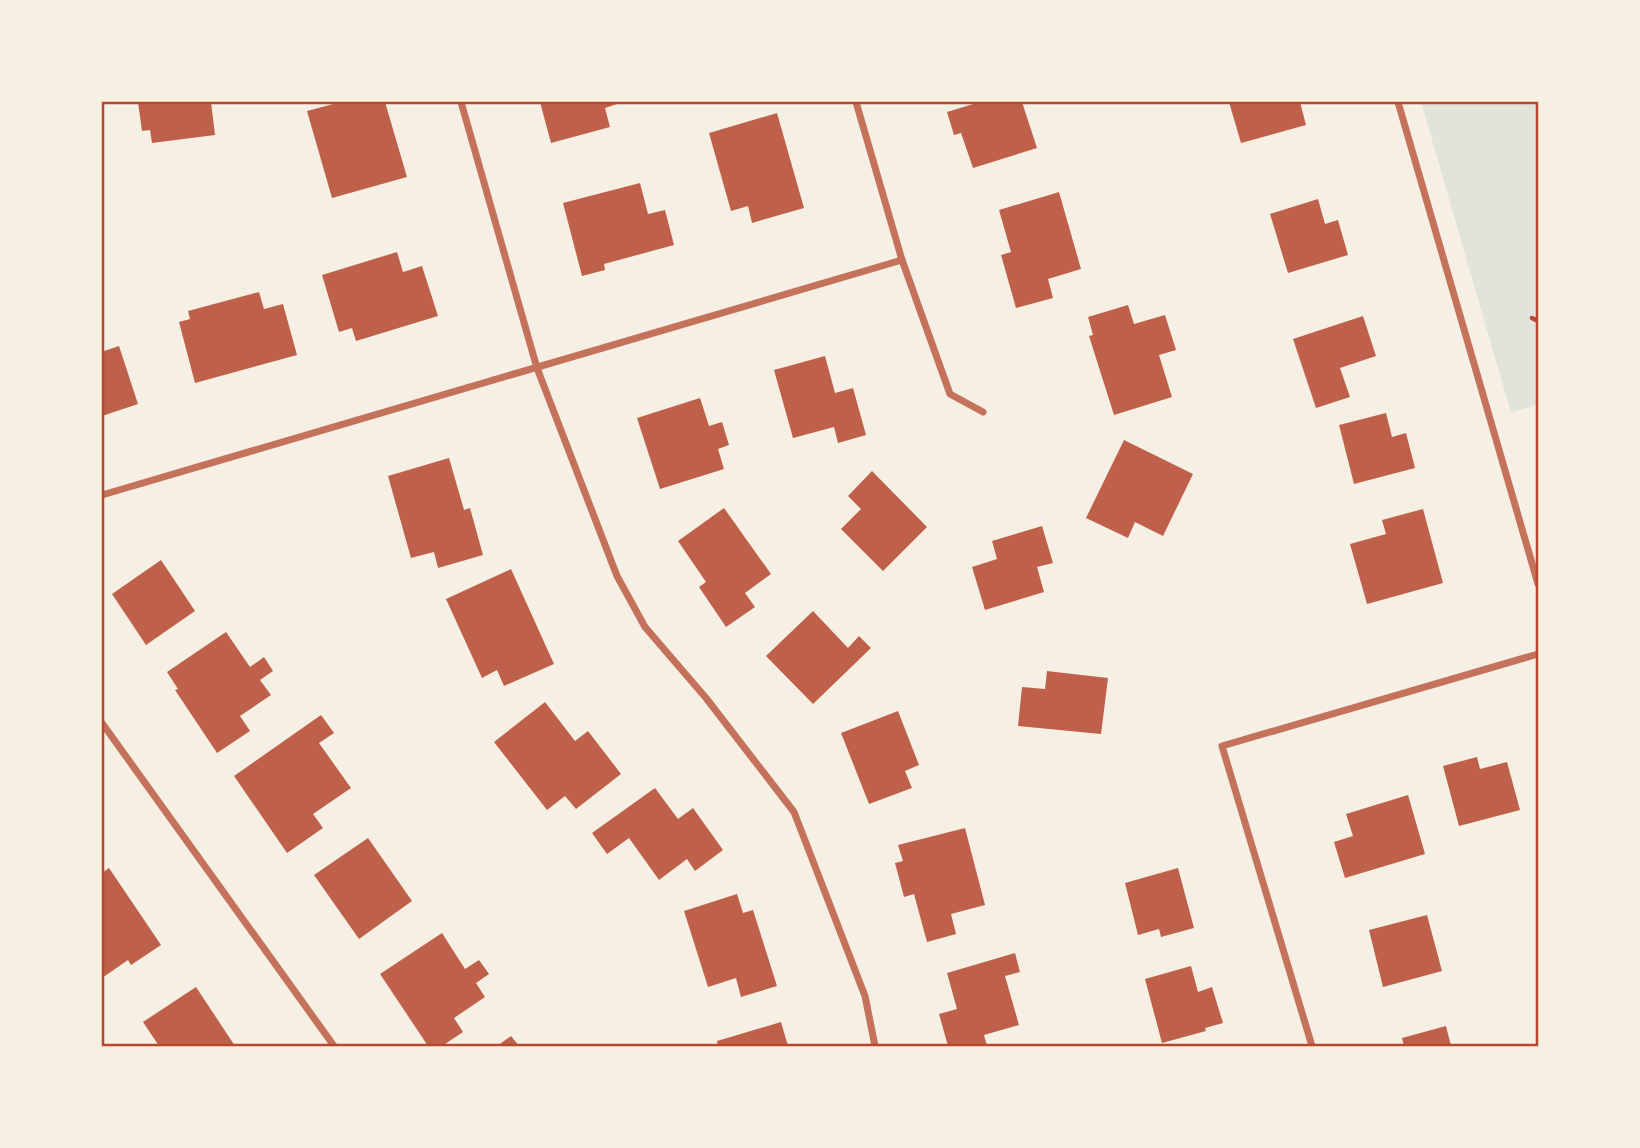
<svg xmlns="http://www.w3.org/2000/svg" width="1640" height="1148" viewBox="0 0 1640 1148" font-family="Helvetica,sans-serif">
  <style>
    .green { fill: #e2e4dc }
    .building { fill: #bf614a }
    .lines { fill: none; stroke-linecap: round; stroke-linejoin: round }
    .path { stroke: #b5482f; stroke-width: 4.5 }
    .minor { stroke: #c5725c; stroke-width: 7 }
    .neatline { fill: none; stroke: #b5482f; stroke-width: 2.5 }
  </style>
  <rect width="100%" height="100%" fill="#f6efe4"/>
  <path class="green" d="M1421,102h117v302l-27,9z"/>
  <g class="building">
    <path d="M138,102h73l4,33 -63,8 -2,-13 -8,1z"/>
    <path d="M341,102h44l22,75 -75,21 -25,-87z"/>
    <path d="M540,102h76l1,2 -12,4 5,19 -59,16z"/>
    <path d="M980,102h42l15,46 -64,20 -12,-35 -7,2 -7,-23z"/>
    <path d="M1229,102h71l6,23 -65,18z"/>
    <path d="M777,113l27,95 -52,15 -4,-17 -17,5 -22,-78z"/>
    <path d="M640,183l8,31 17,-4 9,35 -70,19 1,6 -23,6 -19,-73z"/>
    <path d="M1059,192l22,77 -33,10 5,19 -37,10 -15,-53 10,-3 -12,-42z"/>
    <path d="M1318,199l7,25 13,-4 10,35 -60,18 -18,-59z"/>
    <path d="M397,252l6,20 19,-6 16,50 -82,25 -4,-13 -13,4 -17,-57z"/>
    <path d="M259,292l5,17 19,-5 14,51 -102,28 -16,-61 11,-3 -2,-8z"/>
    <path d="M1128,305l6,19 31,-9 11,35 -17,5 13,42 -58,18 -25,-79 4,-1 -5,-18z"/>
    <path d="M1363,316l13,40 -36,12 10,29 -34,11 -23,-69z"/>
    <path d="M102,346l2,5 15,-5 19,58 -36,12z"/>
    <path d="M825,356l10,37 18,-5 13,47 -28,8 -4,-16 -41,11 -19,-68z"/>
    <path d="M700,398l9,28 13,-4 7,23 -11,4 6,20 -64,20 -23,-71z"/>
    <path d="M1386,413l6,24 14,-4 9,35 -61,16 -15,-59z"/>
    <path d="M1124,440l69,34 -30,62 -28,-14 -7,16 -42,-20z"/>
    <path d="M449,458l15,52 6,-2 13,47 -45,13 -4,-16 -23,6 -23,-82z"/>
    <path d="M872,471l55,56 -44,44 -42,-42 20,-20 -13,-13z"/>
    <path d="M724,508l47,66 -26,19 10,14 -29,20 -27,-40 7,-5 -28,-41z"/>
    <path d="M1423,509l20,74 -76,21 -17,-60 36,-10 -4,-14z"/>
    <path d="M1042,526l11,37 -16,4 7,25 -59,18 -13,-43 25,-8 -5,-18z"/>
    <path d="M161,560l34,51 -49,34 -34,-51z"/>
    <path d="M511,569l43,95 -50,22 -7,-16 -15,8 -36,-79z"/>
    <path d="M813,611l35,37 11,-12 12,12 -58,56 -47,-48z"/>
    <path d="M226,632l24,35 14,-10 9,14 -13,9 11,15 -31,21 10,15 -33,22 -42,-63 3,-1 -11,-17z"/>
    <path d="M1047,671l61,7 -7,56 -83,-8 4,-39 23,2z"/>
    <path d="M545,702l30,39 13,-10 33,43 -45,35 -11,-13 -18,14 -53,-68z"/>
    <path d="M898,711l21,54 -14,6 7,17 -43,16 -28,-71z"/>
    <path d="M321,715l13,18 -15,10 32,45 -38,26 10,14 -36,25 -53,-77z"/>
    <path d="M1477,757l3,12 27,-7 13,48 -61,16 -16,-60z"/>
    <path d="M655,788l23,31 15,-11 30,42 -28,21 -8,-12 -28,21 -30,-42 -22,16 -15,-21z"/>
    <path d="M1408,795l17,59 -80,24 -11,-36 19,-6 -7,-22z"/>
    <path d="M965,828l20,77 -34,9 5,20 -29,8 -13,-48 -10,3 -9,-34 8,-2 -5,-16z"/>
    <path d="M368,838l44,63 -53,38 -45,-64z"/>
    <path d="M109,868l52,77 -30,20 -3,-5 -26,18v-105z"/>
    <path d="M1178,868l16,60 -33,9 -2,-8 -21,6 -13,-52z"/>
    <path d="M737,894l6,19 10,-3 24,76 -36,11 -5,-19 -28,9 -24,-76z"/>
    <path d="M1427,915l15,56 -59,16 -14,-57z"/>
    <path d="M442,933l23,36 14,-9 10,14 -13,9 9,14 -31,21 9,14 -21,14h-14l-48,-72z"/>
    <path d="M1015,953l5,19 -15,4 14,49 -35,10 3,11h-39l-9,-32 18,-5 -10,-36z"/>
    <path d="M1191,966l7,26 14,-5 11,36 -18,5 1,3 -44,12 -17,-64z"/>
    <path d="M196,987l39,59h-76l-16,-24z"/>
    <path d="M781,1022l7,24h-70l-1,-5z"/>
    <path d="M1446,1026l5,20h-47l-2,-8z"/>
    <path d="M511,1036l8,10h-22z"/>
  </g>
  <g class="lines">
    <path class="path" d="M1532,318l6,3"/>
    <g class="minor">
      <path d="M461,102l76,266 80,208 28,51 61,71 88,114 71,184 10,50"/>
      <path d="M856,102l46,158 48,134 33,18"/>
      <path d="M1398,102l140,482"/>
      <path d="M102,495l800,-235"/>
      <path d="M102,723l232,323"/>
      <path d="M1312,1046l-90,-300 316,-92"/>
    </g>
  </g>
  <rect width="1640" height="1148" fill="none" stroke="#f6efe4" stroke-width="206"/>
  <rect x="103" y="103" width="1434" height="942" class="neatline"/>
</svg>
